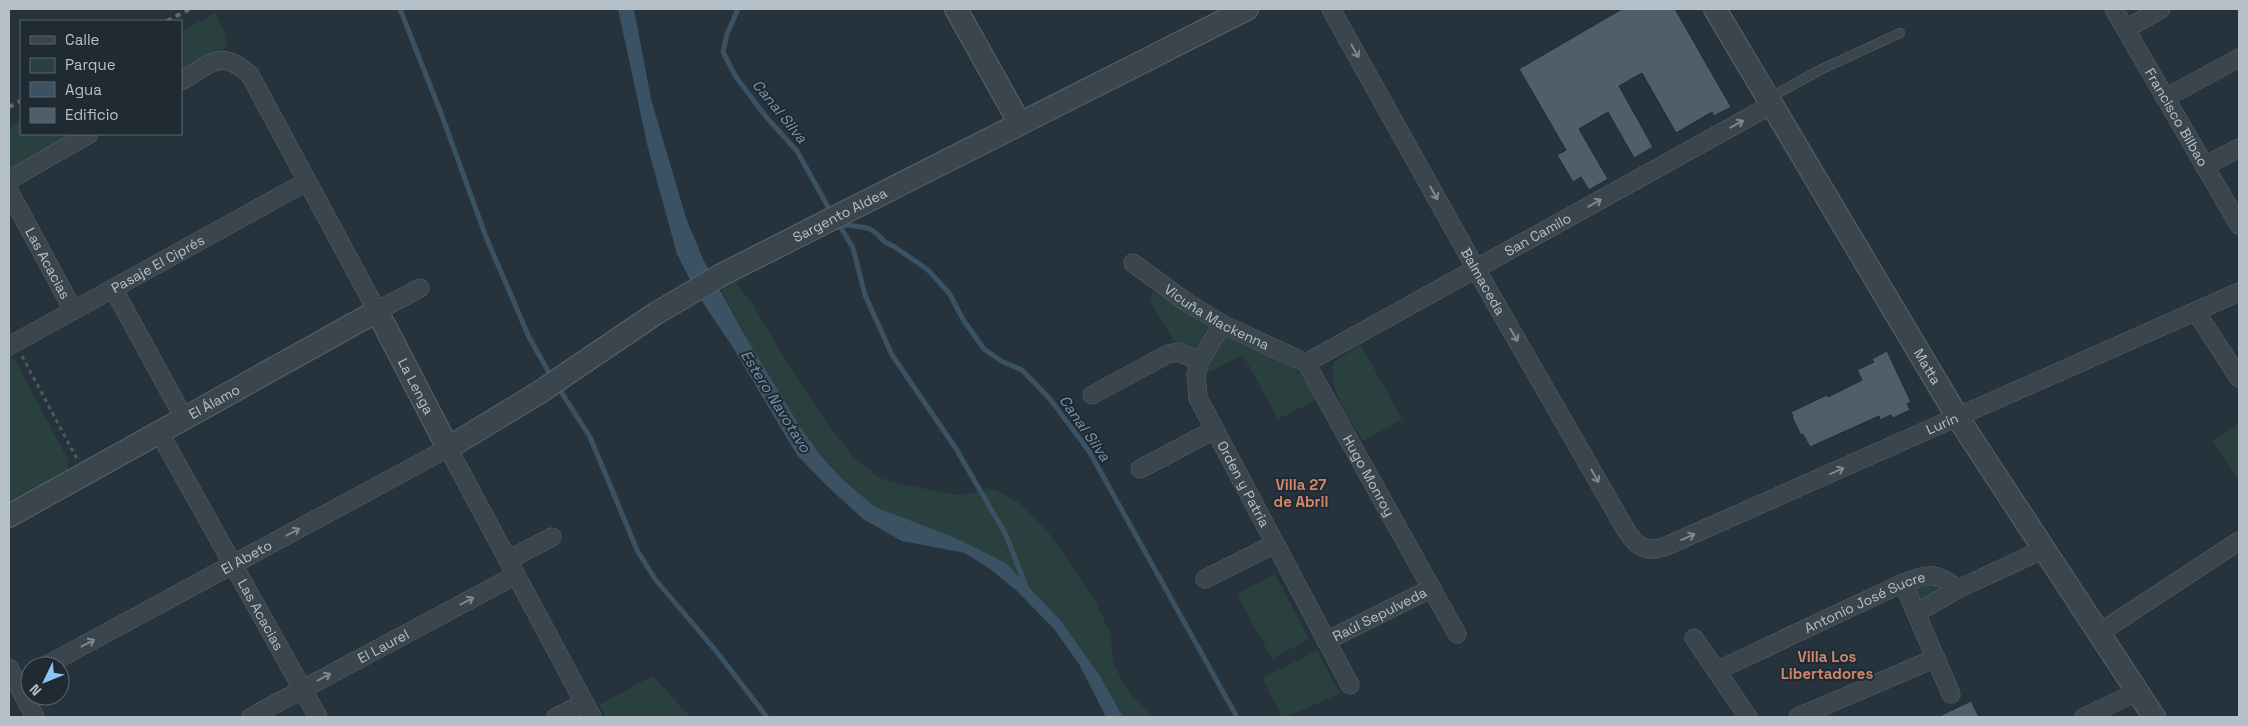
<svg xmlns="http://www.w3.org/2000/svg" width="2248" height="726" viewBox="0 0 2248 726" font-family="'Space Grotesk',sans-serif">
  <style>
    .green { fill: #29403f }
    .water { fill: #3a5263 }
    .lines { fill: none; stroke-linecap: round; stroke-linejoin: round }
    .stream { stroke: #3a5263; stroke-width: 5 }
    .building { fill: #4f5e68; stroke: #212c35 }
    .service-casing { stroke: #58636b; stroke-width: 10 }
    .minor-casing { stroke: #58636b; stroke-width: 19 }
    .tertiary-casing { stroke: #58636b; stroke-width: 24 }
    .path { stroke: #485c5c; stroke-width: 3; stroke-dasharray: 4 4; stroke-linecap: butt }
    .service { stroke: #3a454e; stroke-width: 9 }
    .minor { stroke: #3a454e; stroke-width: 18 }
    .tertiary { stroke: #3a454e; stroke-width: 22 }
    .rail { stroke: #5c6a74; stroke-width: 4; stroke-dasharray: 5 5; stroke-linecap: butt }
    .oneway { stroke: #7e8991 }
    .labels { text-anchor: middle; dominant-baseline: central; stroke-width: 4; stroke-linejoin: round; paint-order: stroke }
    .street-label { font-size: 14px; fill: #b6c0c8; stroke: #1f2a33 }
    .water-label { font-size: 15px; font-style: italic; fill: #7895aa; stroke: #1f2a33 }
    .neighbourhood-label { font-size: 15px; font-weight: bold; fill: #d0866a; stroke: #1f2a33 }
  </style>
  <rect width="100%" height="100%" fill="#26333d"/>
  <g class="green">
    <path d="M215,13l10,19 2,13 -7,10 -39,22v-45z"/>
    <path d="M21,120v14h57l-69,38v-45z"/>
    <path d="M733,279l19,24 24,41 47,74 31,40 26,20 25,7 54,10 34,-6 25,13 28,27 49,71 16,36 2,28 18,31 22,22h-30l-23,-41 -39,-55 -55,-58 -131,-56 -33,-28 -20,-22 -21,-29 -57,-94 -26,-50z"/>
    <path d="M1153,291l54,36 -12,24 -21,-10 -24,-40z"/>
    <path d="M1225,335l68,32 8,8 15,25 -38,19 -35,-64 -36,18 4,-14z"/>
    <path d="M1361,345l41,74 -39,22c-14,-24 -36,-51 -29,-79z"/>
    <path d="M9,356l6,4 53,100v12l-59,33z"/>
    <path d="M2239,424v57l-26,-40z"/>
    <path d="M1275,574l34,65 -37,20 -35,-65z"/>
    <path d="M1934,583l3,7 -17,11 -7,-14z"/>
    <path d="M1317,651l23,42 -53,24h-5l-20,-39z"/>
    <path d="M652,676l39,41h-85l-7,-12z"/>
  </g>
  <path class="water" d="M618,9h16l17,90 35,119 17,41 41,75 57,94 21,29 20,22 33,28 76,29 55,27 55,58 39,55 23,41h-17l-27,-53 -25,-35 -37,-38 -27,-22 -25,-16 -63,-12 -39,-22 -38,-35 -28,-29 -65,-109 -25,-37 -16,-27 -14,-28 -29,-106z"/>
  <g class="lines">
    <g class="stream">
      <path d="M400,9l41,104 45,124 43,100 23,41"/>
      <path d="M738,9l-11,25 -4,18 13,25 31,41 30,33 35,63"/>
      <path d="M838,223l15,25 12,47 27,60 63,92 51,88 21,54"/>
      <path d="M840,226l8,-1 20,3 8,5 9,9 10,5 33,23 21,23 15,28 20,28 17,12 21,9 28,29 39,52 148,266"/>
      <path d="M558,387l32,50 47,113 18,29 61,72 51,66"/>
    </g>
  </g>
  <g class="building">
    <path d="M1622,9h53l56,98 -17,9 -2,-4 -36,21 -34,-60 -23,13 34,61 -19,11 -26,-46 -29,17 29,50 -19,11 -8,-13 -8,5 -16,-27 9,-5 -47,-81z"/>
    <path d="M1887,351l24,51 -4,2 3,6 -17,8 -2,-3 -11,5 -1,-4 -69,31 -7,-13 -2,1 -9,-18 1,-1 -2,-4 36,-17 1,2 34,-17 -5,-10 17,-8 -2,-3z"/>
    <path d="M1971,701l8,16h-41z"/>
  </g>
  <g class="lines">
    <g class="service-casing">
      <path id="service" d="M1767,99l53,-29 80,-37"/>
    </g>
    <g class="minor-casing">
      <g id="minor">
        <path id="s1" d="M1331,9l145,260 150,261c10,16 19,23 38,17l575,-255"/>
        <path id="s2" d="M2114,9l125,216"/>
        <path d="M2126,29l35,-20"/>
        <path d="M181,81c30,-17 40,-33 69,-6l127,236 43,-23"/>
        <path d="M2165,98l74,-40"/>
        <path d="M2204,166l35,-18"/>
        <path d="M9,180l80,-46"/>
        <path id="s3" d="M9,191l64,119"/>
        <path id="s4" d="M1133,263l53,39 36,22 84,39"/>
        <path d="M113,288l71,130"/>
        <path d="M2196,312l43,66"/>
        <path id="s5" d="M1222,324l-22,37 -4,14 2,23 152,287"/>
        <path id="s6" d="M9,346l297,-164"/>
        <path id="s7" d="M1306,363l465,-258"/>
        <path id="s8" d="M1306,363l151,271"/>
        <path d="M1092,395l76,-41 10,-2 22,9"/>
        <path id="s9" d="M159,432l159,285"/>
        <path d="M1140,469l74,-39"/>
        <path d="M508,560l44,-23"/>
        <path d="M1205,579l70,-35"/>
        <path d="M1903,583l48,111"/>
        <path d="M1916,613l42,-24 86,-40"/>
        <path d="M2099,633l140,-92"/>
        <path d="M1694,638l54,79"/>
        <path id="s10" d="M1326,641l106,-53"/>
        <path id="s11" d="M45,666l403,-218 144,269"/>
        <path d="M9,668l26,49"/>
        <path id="s12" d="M1716,671l187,-88c27,-9 32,-12 55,6"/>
        <path id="s13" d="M251,717l265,-142"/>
        <path d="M556,717l28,-14"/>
        <path d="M1798,717l138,-59"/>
        <path d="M2084,717l53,-25"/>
      </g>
    </g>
    <g class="tertiary-casing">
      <g id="tertiary">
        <path d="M956,9l63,113"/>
        <path id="s14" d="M1715,9l243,409 196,299"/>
        <path id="s15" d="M9,516l368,-205 71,137 92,-56 115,-78 66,-39 526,-266"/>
      </g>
    </g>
    <path class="path" d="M22,356l55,103"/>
    <use href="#service" class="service"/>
    <use href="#minor" class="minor"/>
    <use href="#tertiary" class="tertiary"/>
    <g class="rail">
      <path d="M167,21l23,-12"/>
      <path d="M9,107l12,-6"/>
    </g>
  </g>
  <defs><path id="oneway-shaft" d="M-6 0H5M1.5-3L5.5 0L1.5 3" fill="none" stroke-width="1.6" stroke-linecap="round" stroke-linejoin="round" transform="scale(1.25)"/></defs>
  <g class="oneway">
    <use href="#oneway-shaft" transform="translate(1355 51) rotate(61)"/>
    <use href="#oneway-shaft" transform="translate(1737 124) rotate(-29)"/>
    <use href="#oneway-shaft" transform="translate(1434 193) rotate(61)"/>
    <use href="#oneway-shaft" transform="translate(1595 203) rotate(-29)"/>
    <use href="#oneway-shaft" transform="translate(1514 335) rotate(60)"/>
    <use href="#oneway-shaft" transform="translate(1837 471) rotate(-24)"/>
    <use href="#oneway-shaft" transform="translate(1595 476) rotate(60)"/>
    <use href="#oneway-shaft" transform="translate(293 532) rotate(-28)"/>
    <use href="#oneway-shaft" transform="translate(1688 537) rotate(-24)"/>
    <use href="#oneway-shaft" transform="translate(467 601) rotate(-28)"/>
    <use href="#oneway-shaft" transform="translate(88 643) rotate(-28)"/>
    <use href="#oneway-shaft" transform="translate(324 677) rotate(-28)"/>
  </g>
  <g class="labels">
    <g class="street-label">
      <text stroke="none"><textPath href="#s2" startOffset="125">Francisco Bilbao</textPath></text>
      <text stroke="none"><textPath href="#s15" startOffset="1032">Sargento Aldea</textPath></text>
      <text stroke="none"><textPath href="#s7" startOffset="265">San Camilo</textPath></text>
      <text stroke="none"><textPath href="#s3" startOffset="82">Las Acacias</textPath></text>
      <text stroke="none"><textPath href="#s6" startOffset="170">Pasaje El Ciprés</textPath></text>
      <text stroke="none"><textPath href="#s1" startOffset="312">Balmaceda</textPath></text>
      <text stroke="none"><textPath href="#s4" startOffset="100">Vicuña Mackenna</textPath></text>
      <text stroke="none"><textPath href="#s14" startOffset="416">Matta</textPath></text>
      <text stroke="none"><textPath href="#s15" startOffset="506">La Lenga</textPath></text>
      <text stroke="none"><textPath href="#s15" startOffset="235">El Álamo</textPath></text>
      <text stroke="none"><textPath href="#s1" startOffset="949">Lurín</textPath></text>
      <text stroke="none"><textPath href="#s8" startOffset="129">Hugo Monroy</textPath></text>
      <text stroke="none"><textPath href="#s5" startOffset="178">Orden y Patria</textPath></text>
      <text stroke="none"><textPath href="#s11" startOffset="229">El Abeto</textPath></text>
      <text stroke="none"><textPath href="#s12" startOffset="164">Antonio José Sucre</textPath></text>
      <text stroke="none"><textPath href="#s9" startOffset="209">Las Acacias</textPath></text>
      <text stroke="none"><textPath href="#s10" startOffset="60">Raúl Sepulveda</textPath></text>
      <text stroke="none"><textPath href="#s13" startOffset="150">El Laurel</textPath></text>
    </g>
    <g class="water-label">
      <text transform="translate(780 111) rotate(51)">Canal Silva</text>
      <text transform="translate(776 401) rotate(58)">Estero Navotavo</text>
      <text transform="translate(1085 428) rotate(55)">Canal Silva</text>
    </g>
    <g class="neighbourhood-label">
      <text x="1301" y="484">Villa 27<tspan x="1301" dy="17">de Abril</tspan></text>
      <text x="1827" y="656">Villa Los<tspan x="1827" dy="17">Libertadores</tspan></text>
    </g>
  </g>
  <rect width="2248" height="726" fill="none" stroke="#b6c0c8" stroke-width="20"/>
  <rect x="20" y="20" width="162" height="115" fill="#1f2a33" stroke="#5b666f"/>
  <rect x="30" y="36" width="25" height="8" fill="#3a454e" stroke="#5b666f"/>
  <text x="65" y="45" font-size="15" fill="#b6c0c8">Calle</text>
  <rect x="30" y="58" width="25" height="15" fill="#29403f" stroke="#5b666f"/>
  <text x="65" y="70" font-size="15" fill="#b6c0c8">Parque</text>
  <rect x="30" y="82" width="25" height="15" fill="#3a5263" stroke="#5b666f"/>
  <text x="65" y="95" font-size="15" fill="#b6c0c8">Agua</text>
  <rect x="30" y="108" width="25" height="15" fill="#4f5e68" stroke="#5b666f"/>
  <text x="65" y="120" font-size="15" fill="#b6c0c8">Edificio</text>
  <g transform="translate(45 681) rotate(227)"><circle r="24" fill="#1f2a33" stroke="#5b666f"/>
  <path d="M0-4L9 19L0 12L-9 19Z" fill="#90c5f3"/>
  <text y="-8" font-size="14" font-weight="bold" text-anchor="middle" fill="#b6c0c8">N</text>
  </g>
</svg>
